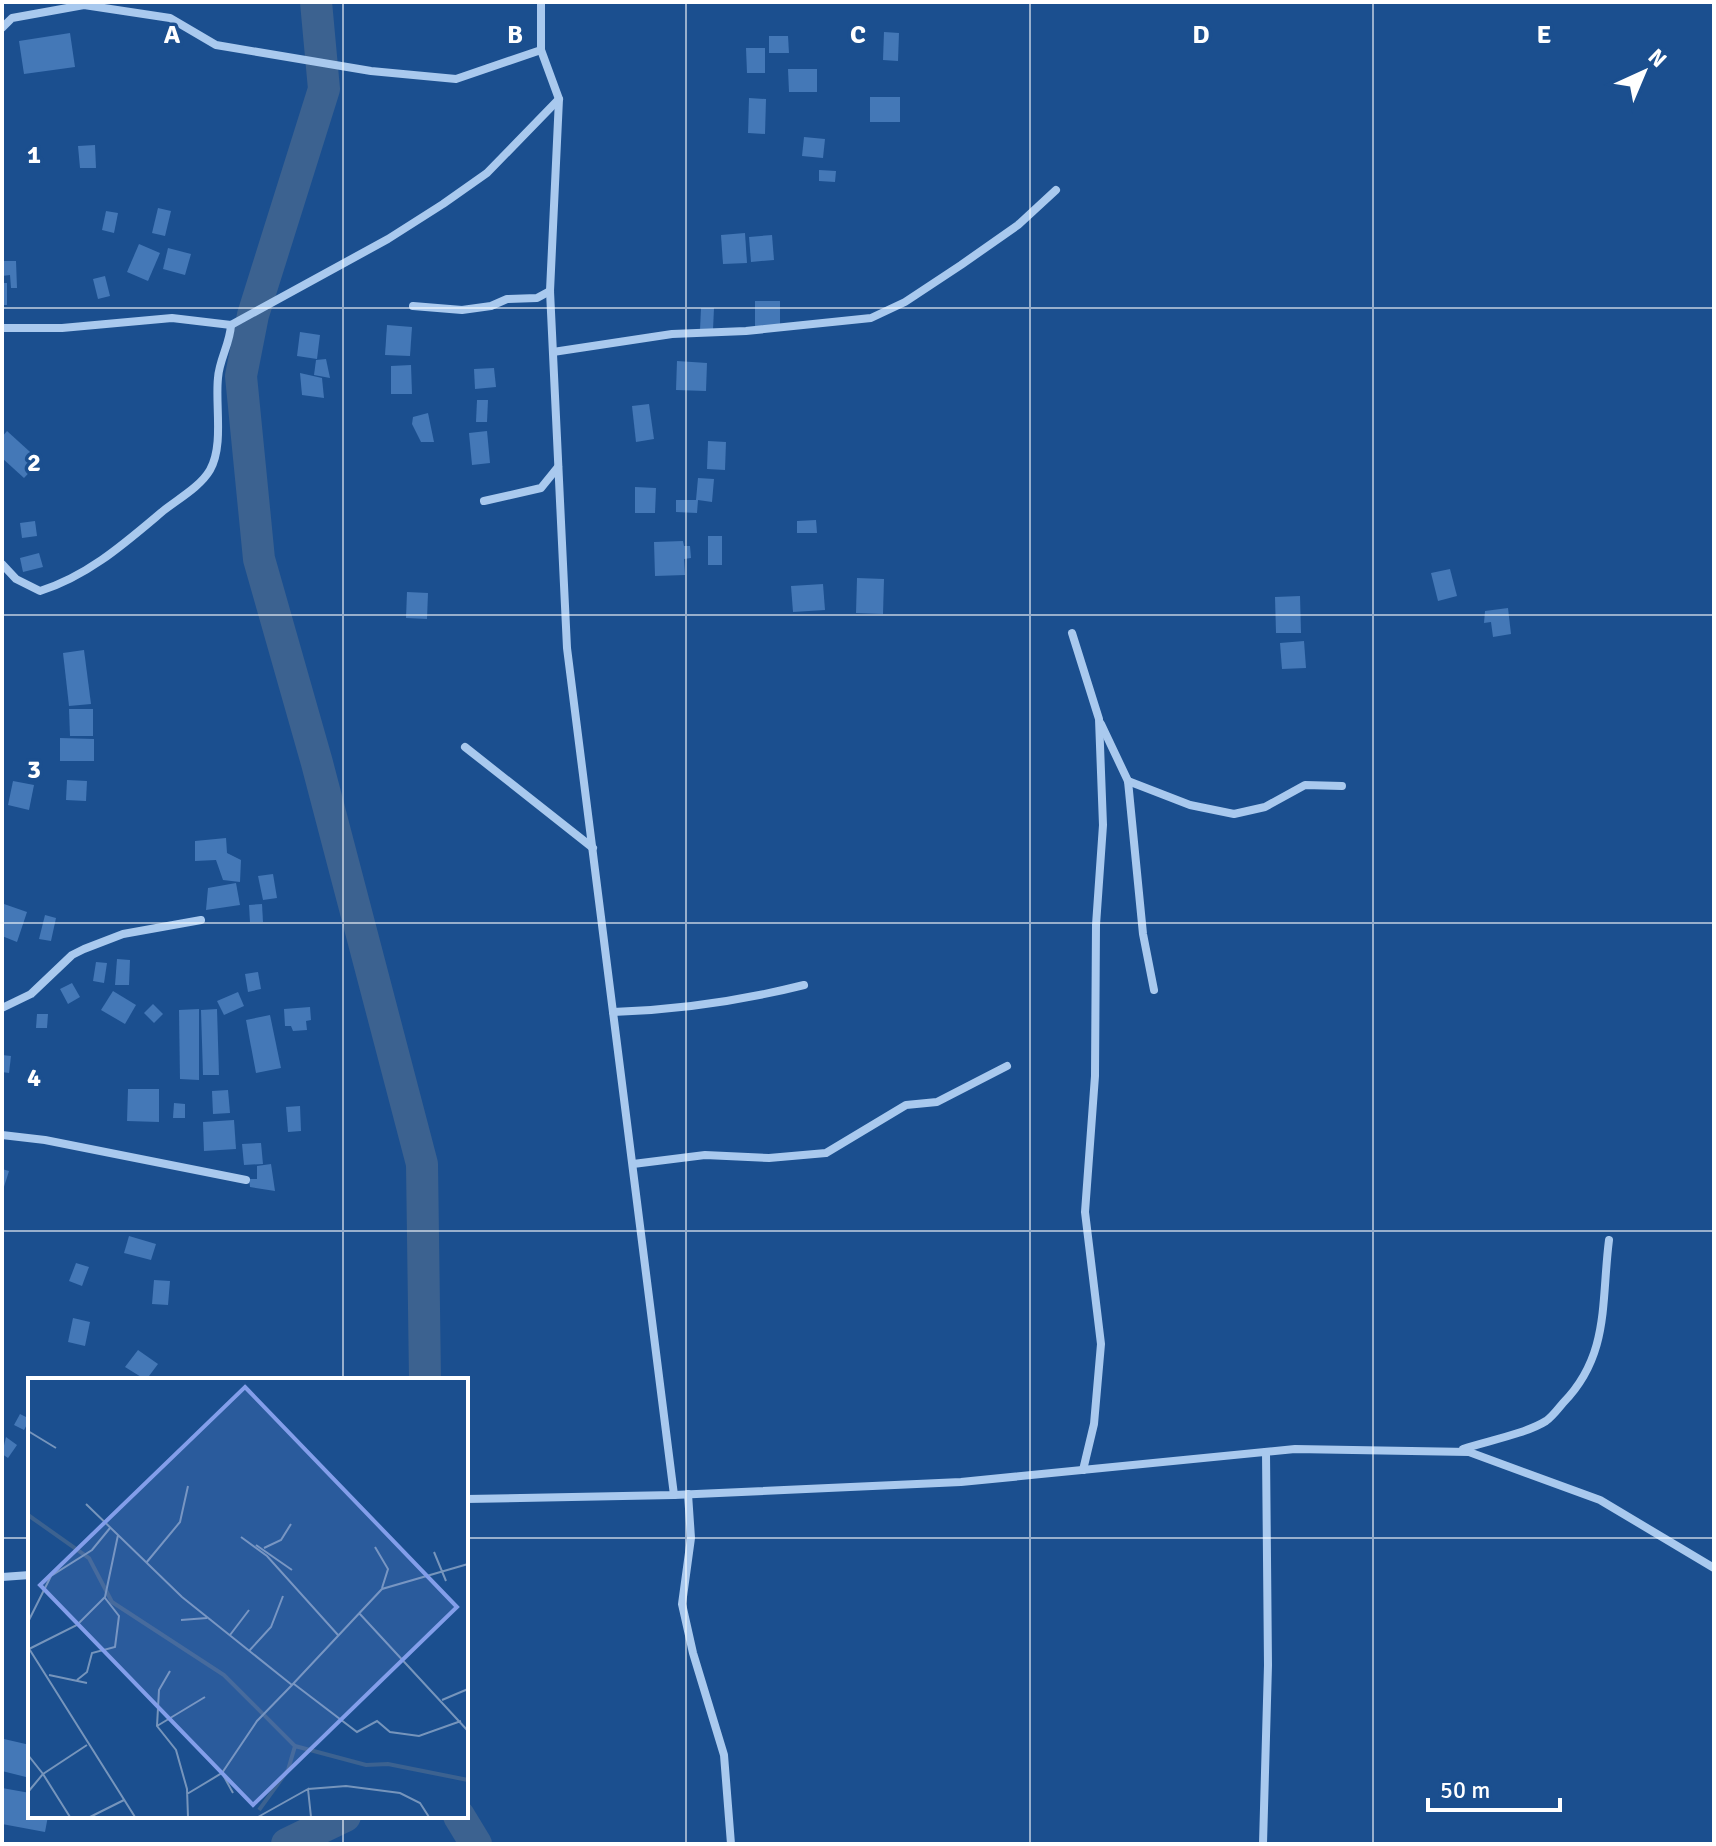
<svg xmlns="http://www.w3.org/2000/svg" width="1716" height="1846" viewBox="0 0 1716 1846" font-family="Signika,sans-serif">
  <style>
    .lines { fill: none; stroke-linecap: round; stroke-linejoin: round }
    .river { stroke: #3c6290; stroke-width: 32 }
    .building { fill: #4478b7 }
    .street { stroke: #a9c9ee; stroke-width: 8 }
    .grid { fill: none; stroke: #fff; stroke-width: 2; stroke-opacity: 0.55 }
    .inset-river { fill: none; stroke: #3c6290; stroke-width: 4 }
    .inset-road { fill: none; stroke: #7695bc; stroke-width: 2 }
    .view { fill: #839eea; fill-opacity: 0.15; stroke: #839eea; stroke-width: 4 }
    .inset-edge { fill: none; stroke: #fff; stroke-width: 4 }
    .grid-label { font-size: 26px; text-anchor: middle; font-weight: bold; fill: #fff; stroke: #1b4f8f; stroke-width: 7; stroke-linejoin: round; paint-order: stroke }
  </style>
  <rect width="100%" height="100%" fill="#1b4f8f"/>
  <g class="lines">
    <g class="river">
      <path d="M316,2l8,87 -71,226 -12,61 18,183 58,204 105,401 3,216"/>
      <path d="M459,1816l17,28"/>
      <path d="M287,1844l58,-28"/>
    </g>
  </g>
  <g class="building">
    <path d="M884,32l15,1 -1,28 -15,-1z"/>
    <path d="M70,33l5,34 -51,7 -5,-33z"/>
    <path d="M769,36h19l1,17h-20z"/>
    <path d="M746,48h19v25h-18z"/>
    <path d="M788,69h29v23h-28z"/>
    <rect x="870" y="97" width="30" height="25"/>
    <path d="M749,98l17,1 -1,35 -17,-1z"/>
    <path d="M804,137l21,2 -2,19 -21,-2z"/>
    <path d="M95,145l1,23h-16l-2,-22z"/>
    <path d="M819,170l17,1 -1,11 -16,-1z"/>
    <path d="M158,208l13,3 -6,25 -13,-3z"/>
    <path d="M106,211l12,2 -4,20 -12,-3z"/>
    <path d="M745,233l2,30 -24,1 -2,-29z"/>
    <path d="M772,235l2,25 -23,2 -2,-25z"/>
    <path d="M139,244l21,9 -12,28 -21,-9z"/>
    <path d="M168,248l23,6 -6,21 -22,-6z"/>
    <path d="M2,261h14l1,27h-6l-1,-13 -8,1z"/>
    <path d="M105,276l5,20 -12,3 -5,-20z"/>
    <rect x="2" y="283" width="5" height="22"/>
    <rect x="755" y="301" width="25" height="25"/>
    <path d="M701,308h13l-1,22h-13z"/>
    <path d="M387,325l25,2 -2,29 -25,-1z"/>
    <path d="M300,332l20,3 -3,24 -20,-3z"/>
    <path d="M326,359l4,19 -16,-3 2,-15z"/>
    <path d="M677,361l30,2 -1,28 -30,-1z"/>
    <path d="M411,365l1,29h-21v-28z"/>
    <path d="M494,368l2,19 -21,2 -1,-20z"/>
    <path d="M300,373l22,5 2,20 -22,-3z"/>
    <path d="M477,400h11l-1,22h-11z"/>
    <path d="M649,404l5,35 -18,3 -4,-36z"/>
    <path d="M428,413l6,29h-13l-9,-18 1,-7z"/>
    <path d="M7,431l33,30 -16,17 -22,-20v-21z"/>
    <path d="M487,431l3,32 -18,2 -3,-32z"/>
    <path d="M708,441l18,1 -1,28 -18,-1z"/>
    <path d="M698,478l16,1 -2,23 -14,-2 -1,13 -21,-1v-12h20z"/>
    <path d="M635,487l21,1 -1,25h-20z"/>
    <path d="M816,520l1,13h-20v-12z"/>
    <path d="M35,521l2,15 -15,2 -2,-15z"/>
    <rect x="708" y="536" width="14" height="29"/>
    <path d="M683,541l1,5h6l1,12 -7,1 1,16 -30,1 -1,-34z"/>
    <path d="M39,553l4,14 -20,5 -3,-14z"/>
    <path d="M1450,569l7,27 -19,5 -7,-28z"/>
    <path d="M857,578l27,1 -1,35 -27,-1z"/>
    <path d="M823,584l2,26 -32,2 -2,-26z"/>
    <path d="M407,592l21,1 -1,26 -21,-1z"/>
    <path d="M1300,596l1,37h-25l-1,-36z"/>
    <path d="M1508,608l3,26 -18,3 -2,-15 -7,1 1,-12z"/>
    <path d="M1304,641l2,27 -24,1 -2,-26z"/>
    <path d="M84,650l7,54 -22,2 -6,-53z"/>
    <path d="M69,709h24v27h-23z"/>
    <path d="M60,738l34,1v22h-34z"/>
    <path d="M67,780l20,1 -1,20 -20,-1z"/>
    <path d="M13,781l21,4 -5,25 -21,-5z"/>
    <path d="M226,838l1,15 14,7 -1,22 -17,-2 -7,-20 -21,1v-20z"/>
    <path d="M273,874l4,24 -14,2 -5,-24z"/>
    <path d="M236,883l4,22 -34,5 2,-22z"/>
    <path d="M4,904l23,8 -10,30 -15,-6z"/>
    <path d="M262,904l1,18h-13l-1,-17z"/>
    <path d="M45,915l11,3 -5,23 -12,-2z"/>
    <path d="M117,959l13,1 -1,25h-14z"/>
    <path d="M96,962l11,1 -3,20 -11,-2z"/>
    <path d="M258,972l3,17 -13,3 -3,-18z"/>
    <path d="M72,983l8,14 -12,7 -8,-15z"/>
    <path d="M113,991l23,14 -11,19 -24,-14z"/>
    <path d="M238,992l6,14 -20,9 -7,-14z"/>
    <path d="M153,1004l10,10 -9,9 -10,-10z"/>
    <path d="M310,1007l1,13 -5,1 1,9 -14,1 -2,-5h-6l-1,-17z"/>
    <path d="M199,1009v71l-19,-1 -1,-69z"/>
    <path d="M217,1009l2,66h-16l-2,-65z"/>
    <path d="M37,1014h11l-1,14h-11z"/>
    <path d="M270,1015l11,53 -25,5 -10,-53z"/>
    <path d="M2,1055l9,1 -2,17 -7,-1z"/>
    <path d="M128,1089h31v33l-32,-1z"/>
    <path d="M228,1090l2,23 -17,1 -1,-23z"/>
    <path d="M174,1103l11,1v14h-12z"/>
    <path d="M300,1106l1,25 -13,1 -2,-25z"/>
    <path d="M234,1120l2,29 -32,2 -1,-29z"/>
    <path d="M261,1143l2,21 -19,1 -2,-21z"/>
    <path d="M271,1164l4,27 -25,-4 -1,-8h8v-13z"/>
    <path d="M2,1169l7,2 -6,19h-1z"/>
    <path d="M129,1236l27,8 -5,16 -27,-7z"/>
    <path d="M76,1263l13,4 -7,19 -13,-5z"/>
    <path d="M154,1280l16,1 -2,24 -16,-1z"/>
    <path d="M73,1318l17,4 -5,24 -17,-4z"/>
    <path d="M138,1350l20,14 -12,16 -21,-13z"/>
    <path d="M20,1414l10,5 -6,11 -10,-5z"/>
    <path d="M6,1437l11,8 -9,13 -6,-4z"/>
    <path d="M4,1739l26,6v33l-28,-7z"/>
    <path d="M2,1788l28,5v23h18l-3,16 -43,-8z"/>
  </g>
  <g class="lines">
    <g class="street">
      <path d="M2,28l10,-10 72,-13 86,13 46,27 155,26 85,8 85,-29"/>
      <path d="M413,306l49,4 29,-4 16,-7 30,-1 13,-7"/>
      <path d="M2,328h60l110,-10 59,7 157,-86 55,-35 44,-31 72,-74"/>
      <path d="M553,352l119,-18 74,-3 125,-13 34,-16 56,-37 57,-40 38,-35"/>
      <path d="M484,501l57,-13 17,-21"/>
      <path d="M2,564l14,15 24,12c48,-15 85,-48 123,-80 15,-12 37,-24 47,-41 14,-25 5,-65 8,-92 1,-18 12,-34 13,-53"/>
      <path d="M1072,633l27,86 4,106 -7,100 -1,151 -10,136 16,132 -7,80 -11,46"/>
      <path d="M1101,724l27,57 15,153 11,56"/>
      <path d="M465,747l128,101"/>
      <path d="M1128,781l62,24 44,9 31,-7 40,-22 37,1"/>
      <path d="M2,1008l29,-14 41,-39 12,-6 39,-15 78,-14"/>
      <path d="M613,1012c67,-2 127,-11 191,-27"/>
      <path d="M2,1135l43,5 201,40"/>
      <path d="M633,1164l72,-9 64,3 57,-5 80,-48 31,-3 70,-36"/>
      <path d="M1463,1449c24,-8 62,-15 83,-28 6,-4 12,-12 17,-18 47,-48 38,-101 46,-163"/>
      <path d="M688,1494l3,44 -9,66 11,49 31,102 7,89"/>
      <path d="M674,1495l287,-13 334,-33 174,3 131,48 114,68"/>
      <path d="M466,1499l208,-4 -107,-847 -17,-357 9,-192 -18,-49v-48"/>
      <path d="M2,1577l28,-2"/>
      <path d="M1263,1844l5,-179 -2,-213"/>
    </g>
  </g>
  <path class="grid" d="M343,2v1378M686,2v1842M1030,2v1842M1373,2v1842M2,308h1712M2,615h1712M2,923h1712M2,1231h1712M2,1538h28M466,1538h1248M343,1816v28"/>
  <g transform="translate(28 1378)">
    <rect width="440" height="440" fill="#1b4f8f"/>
    <path class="inset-river" d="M0,137l61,43 23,44 112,73 71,71 -7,24 -29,40M267,368l71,19 22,-1 80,16"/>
    <path class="inset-road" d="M0,53l28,17M58,126l96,93 110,88 -35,36 -35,52M213,159l26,19 71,79M228,167l36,25M347,169l13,22 -6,19M236,170l17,-8 10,-16M406,174l12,29M118,185l34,-41 8,-36M331,235l109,118M153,242l26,-2M0,244l23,-46 41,-26 18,-22M202,257l19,-25M0,269l107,170M1,271l48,-24 28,-28 13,-62M221,273l22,-24 12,-31M142,293l-11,19 -2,36 19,24 11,39 1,28M21,297l38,8M49,302l10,-8 5,-19 23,-6 4,-31 -14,-18M266,306l63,48 20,-11 13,11 29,4 42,-15M264,307l90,-96 86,-25M414,322l26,-11M129,348l48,-29M0,377l15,19 -15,18M280,411l38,-3 54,7 20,10 9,14M159,416l35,-21 11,20M42,439l-27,-43 44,-29M62,439l34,-17M230,439l50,-28 3,28"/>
    <path class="view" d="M217,9l212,220 -204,198 -213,-220z"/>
    <rect width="440" height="440" class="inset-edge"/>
  </g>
  <g class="grid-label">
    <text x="172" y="43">A</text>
    <text x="515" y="43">B</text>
    <text x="858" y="43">C</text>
    <text x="1201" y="43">D</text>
    <text x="1544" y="43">E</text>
    <text x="34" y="163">1</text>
    <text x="34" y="471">2</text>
    <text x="34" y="778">3</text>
    <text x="34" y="1086">4</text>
  </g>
  <rect width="1716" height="1846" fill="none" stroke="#ffffff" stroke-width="8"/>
  <g transform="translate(1644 72) rotate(44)" stroke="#1b4f8f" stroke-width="6" paint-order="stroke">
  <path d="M0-6L14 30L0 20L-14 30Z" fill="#ffffff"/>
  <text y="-12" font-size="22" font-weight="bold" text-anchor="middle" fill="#ffffff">N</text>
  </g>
  <path d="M1428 1798v12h132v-12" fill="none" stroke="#ffffff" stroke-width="4"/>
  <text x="1440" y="1798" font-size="24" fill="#ffffff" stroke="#1b4f8f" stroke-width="6" paint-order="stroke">50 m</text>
</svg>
